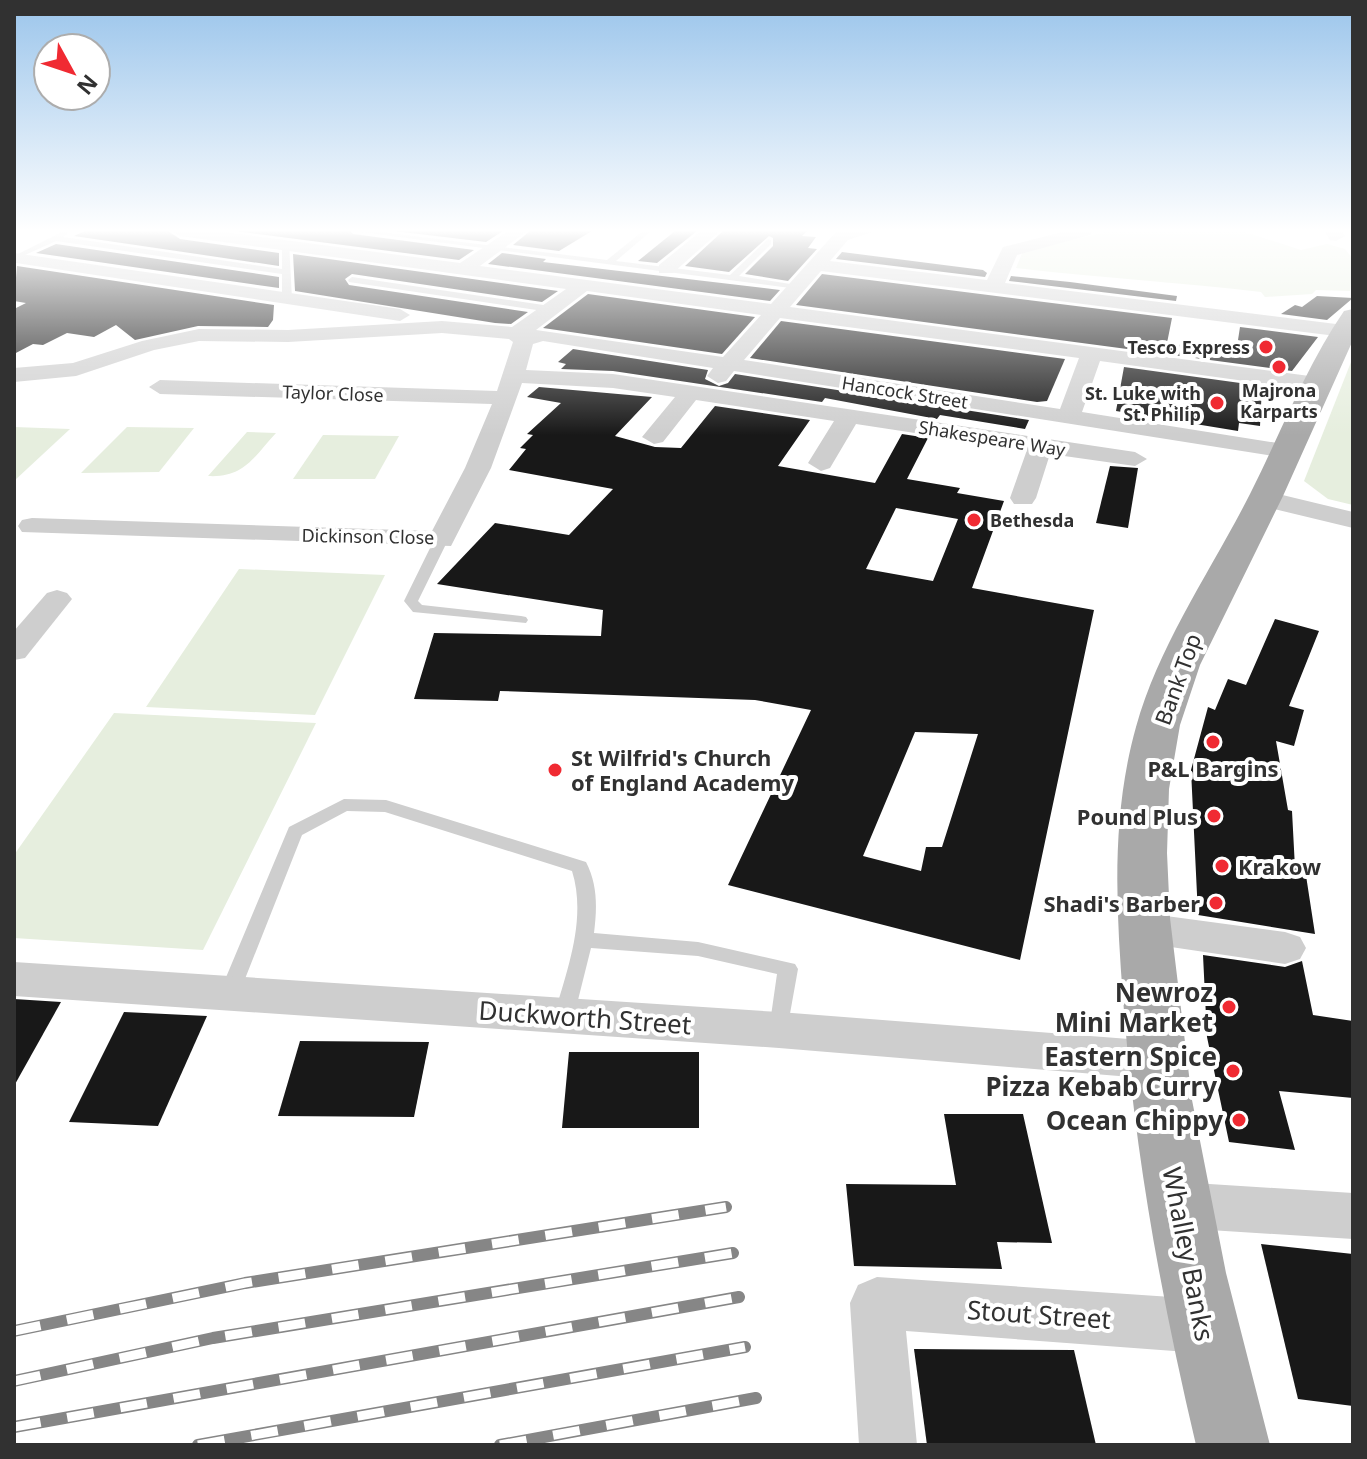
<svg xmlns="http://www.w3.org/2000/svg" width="1367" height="1459" viewBox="0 0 1367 1459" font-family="'Noto Sans',sans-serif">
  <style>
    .green { fill: #e6eede }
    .building { fill: #181818; fill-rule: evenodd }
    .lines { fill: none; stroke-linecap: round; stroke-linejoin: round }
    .lane { fill: #cecece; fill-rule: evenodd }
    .street { fill: #cecece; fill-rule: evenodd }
    .primary { fill: #a9a9a9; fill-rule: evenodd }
    .rail-casing { stroke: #868686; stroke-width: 12 }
    .rail { stroke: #fff; stroke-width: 9; stroke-dasharray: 27; stroke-linecap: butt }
    .poi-dot { fill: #f02a32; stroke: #fff; stroke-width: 3 }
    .labels { text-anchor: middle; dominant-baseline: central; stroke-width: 8; stroke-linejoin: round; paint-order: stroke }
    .far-poi-label { font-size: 18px; font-weight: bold; fill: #313131; stroke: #fff; text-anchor: end }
    .far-street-label { font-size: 18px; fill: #313131; stroke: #fff }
    .street-label { font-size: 22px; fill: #313131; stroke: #fff }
    .poi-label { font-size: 22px; font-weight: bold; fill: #313131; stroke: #fff; text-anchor: start }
    .near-poi-label { font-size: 26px; font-weight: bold; fill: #313131; stroke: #fff; text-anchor: end }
    .near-street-label { font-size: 26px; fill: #313131; stroke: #fff }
  </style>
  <rect width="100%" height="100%" fill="#fff"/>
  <g class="green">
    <path d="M1111,231h131l59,19 26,-6 18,5 8,10 -3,32 -34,-1 -4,4 -47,3 -4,-5c-82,-10 -162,-14 -245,-24l7,-17z"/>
    <path d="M1353,357v148l-25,-6 -24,-18z"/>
    <path d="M14,427l56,2 -56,52z"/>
    <path d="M127,427l67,1 -35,44 -78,1z"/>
    <path d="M247,432l29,1c-23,25 -32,45 -68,43z"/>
    <path d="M323,435l76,1 -24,43h-82z"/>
    <path d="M239,569l146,6 -70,140 -169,-8z"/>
    <path d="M114,713l202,10 -113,227 -189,-12v-83z"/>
  </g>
  <g class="building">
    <path d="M85,231h83l12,8 99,14v13l-205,-30z"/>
    <path d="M235,231h115l3,3 121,16 -15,10z"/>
    <path d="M394,231h109l-17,11z"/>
    <path d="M530,231h62l-33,20 -46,-6z"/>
    <path d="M675,231h22l-40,32 -19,-2z"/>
    <path d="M723,231h84l-5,5 14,1 -8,11 9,1 -29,32 -43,-7 28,-28v-8l-4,-2 -40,36 -44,-6z"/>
    <path d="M56,244l223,33v11l-243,-35z"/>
    <path d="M842,252l141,18 4,3 -2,4 -149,-18z"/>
    <path d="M502,253l44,6 -3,3 237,28 -10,11 -282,-37z"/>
    <path d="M293,254l265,37 -16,11 -190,-28 -7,5 4,6 179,27 -17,12 -16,-1 -200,-32z"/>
    <path d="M17,266l257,39 -1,15 -5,7 -70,-1 -63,14 -19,-15 -22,12 -27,-4 -24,12 -10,-1 -19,10v-45l12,-6 -12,-2z"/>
    <path d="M822,274l350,44 -5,25 69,10 4,-26 78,10 -26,34 -496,-66z"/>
    <path d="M1011,276l59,6 107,14 -1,5 -167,-20z"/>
    <path d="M588,294l167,23 -33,37 -179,-26z"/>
    <path d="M1317,296l36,2 -26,22 -46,-6 14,-9 7,2z"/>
    <path d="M781,321l284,38 -18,42 -10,1 -287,-44z"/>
    <path d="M573,349l135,21 -3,9 14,7 9,-3 7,-9 294,46 -4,9 -85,-14 -3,4 -112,-21 -3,4 -209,-31 -52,-2 5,-5 -8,-2z"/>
    <path d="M1124,367l138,19 -2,40 -21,-3 -1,8 -122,-20z"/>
    <path d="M539,387l113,10 -37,39 40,11 26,1 34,-42 95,14 -32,46 97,17 27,-49 26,4 -21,41 53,9 -3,5 47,8 -32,87 122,22 -74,350 -292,-75 83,-175 -56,-10 -255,-9 -2,10 -84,-2 20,-66 167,3 2,-26 -166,-26 58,-61 74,12 44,-46 -104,-19 17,-21 -6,-1 13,-13 -6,-1 34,-31 -34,-6zM896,508l62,11 -25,62 -67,-12zM915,732l63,2 -36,113h-16l-5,24 -58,-15z"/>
    <path d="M1110,466l28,2 -10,60 -32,-5z"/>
    <path d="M1275,619l44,12 -30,75 15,4 -10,36 -18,-5 12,69 4,1 3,57 10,1 10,65 -117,-19 -7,-145 17,-63 7,3 13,-31 18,6z"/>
    <path d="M1203,955l82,12 17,-6 11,54 40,6v77l-74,-7 16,59 -66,-8 -22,-105z"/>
    <path d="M14,999l47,3 -47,84z"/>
    <path d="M124,1012l83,4 -49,110 -89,-4z"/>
    <path d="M300,1041l129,1 -15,75 -136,-1z"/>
    <path d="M569,1052h130v76h-137z"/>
    <path d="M944,1114h79l29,129 -55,-1 5,27 -148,-3 -8,-82 110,1z"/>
    <path d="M1261,1244l92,10v152l-55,-7z"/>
    <path d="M914,1349l160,1 22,95h-169z"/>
  </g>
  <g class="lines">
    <g class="lane">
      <path d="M64,231l4,2 -5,4 219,32v-25l7,-2 3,57 -5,3 -5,-3v-25l-226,-33 -42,19v-4z"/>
      <path d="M353,231h20l234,29 36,-29h8l-35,30 114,14 38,-36 3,1v4l-32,32 64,10 -5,3z"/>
      <path d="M352,277l198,29 5,3 -5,3 -201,-30 -1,-2z"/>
      <path d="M441,536l7,4 -30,61 4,4 99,11 5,1 2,3 -2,3 -113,-11 -9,-11 30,-61z"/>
      <path d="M344,799l42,1 200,62c12,23 11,47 8,71l104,9 97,22 3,5 -12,67 -7,2 -7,-2 -3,-6 8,-56 -79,-18 -107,-8 -17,68 -3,6 -7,2 -7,-2 -3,-6c13,-46 33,-97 18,-145l-187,-59 -38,-1 -45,24 -63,159 -3,6 -7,2 -7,-2 -3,-6 70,-167z"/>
    </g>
    <g class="street">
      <path d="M171,231h45l244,32 48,-32h19l-47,35 291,38 65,-72 39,-1 -27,9 -18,21 157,19 16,-33 63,-16h26l-2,4 -73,20 -12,28 339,42 7,2 2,6 -9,4 -523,-66 -31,36 527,70 11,7 -11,7 -217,-30 -18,51 214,34 3,5 -12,7 -553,-87 -8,10 -8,2 -11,-7 6,-8 -170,-27 -10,3 -7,26 87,4 522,78 12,7 -12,7 -85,-12 -14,44 -4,6h-18l-4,-6 17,-48 -171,-26 -26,44 -9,3 -13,-8 26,-42 -138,-21 -33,42 -9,2 -12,-7 33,-40 -62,-9 -91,-5 -31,85 -40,78 -429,-14 -4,-6 4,-6 10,-2 400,13 33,-63 27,-64 -332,-10 -11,-7 11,-7 337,11 16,-49 -4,-3 -67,-6 -154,9 -89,-1 -45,9 -78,26 -62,6v-14l59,-5 69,-22 57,-12 89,1 154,-9 70,6 54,-38 -386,-53zM587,291l174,24 -38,42 -187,-27zM780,318l299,40 -19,51 -316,-49z"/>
      <path d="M701,231h19l-47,42h-14v-8z"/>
      <path d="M1324,231h17l4,5 -9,5 -6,-1z"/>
      <path d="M14,253l386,56 10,6 -10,6 -384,-58z"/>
      <path d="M1266,491l87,21v16l-96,-23 -4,-6 4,-6z"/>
      <path d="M57,590l10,3 5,6 -47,59 -11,2v-29l33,-38z"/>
      <path d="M1144,913l141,19 15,5 6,11 -6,11 -15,5 -141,-21 -14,-4 -6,-11 6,-11z"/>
      <path d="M14,962l765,50 376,29 16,6 7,13 -7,13 -16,6 -376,-31 -765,-52z"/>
      <path d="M1178,1182l175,11v46l-175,-11 -18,-7 -7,-16 7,-16z"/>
      <path d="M877,1277l324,22 19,8 8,19 -8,19 -19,8 -295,-22 11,114h-58l-9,-142 8,-18z"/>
    </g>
    <path class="primary" d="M1353,309v31l-70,156 -83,169 -20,60 -11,64 -2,64 3,65 22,182 34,173 44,172h-74c-35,-148 -62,-296 -73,-447 -7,-91 -12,-182 13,-271 23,-83 75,-156 114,-233 31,-61 55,-126 94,-183z"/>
    <g class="rail-casing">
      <g id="rail">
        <path d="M14,1331l231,-48 481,-76"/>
        <path d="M14,1381l199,-43 520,-85"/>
        <path d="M14,1427l725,-130"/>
        <path d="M198,1445l547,-98"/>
        <path d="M500,1445l256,-47"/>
      </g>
    </g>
    <use href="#rail" class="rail"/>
  </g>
  <linearGradient id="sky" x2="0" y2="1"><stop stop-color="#9bc5eb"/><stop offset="0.53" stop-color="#fff"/><stop offset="1" stop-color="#fff" stop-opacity="0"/></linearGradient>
  <rect width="1367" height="435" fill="url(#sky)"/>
  <g class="poi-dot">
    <circle cx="1266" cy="347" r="8"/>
    <circle cx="1279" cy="367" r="8"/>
    <circle cx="1217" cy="403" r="8"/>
    <circle cx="974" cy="520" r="8"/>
    <circle cx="1213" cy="742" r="8"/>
    <circle cx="555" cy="770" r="8"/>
    <circle cx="1214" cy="816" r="8"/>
    <circle cx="1222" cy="866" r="8"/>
    <circle cx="1216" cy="903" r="8"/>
    <circle cx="1229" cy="1007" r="8"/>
    <circle cx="1233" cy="1071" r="8"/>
    <circle cx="1239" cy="1120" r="8"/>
  </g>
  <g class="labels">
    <g class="far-poi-label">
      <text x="1250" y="347">Tesco Express</text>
      <text x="1279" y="390" text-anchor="middle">Majrona<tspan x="1279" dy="21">Karparts</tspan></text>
      <text x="1201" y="393">St. Luke with<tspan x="1201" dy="21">St. Philip</tspan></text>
      <text x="990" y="520" text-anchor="start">Bethesda</text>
    </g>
    <g class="far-street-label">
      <text transform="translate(905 392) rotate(9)">Hancock Street</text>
      <text transform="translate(333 393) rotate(2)">Taylor Close</text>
      <text transform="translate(992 438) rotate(9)">Shakespeare Way</text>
      <text transform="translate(368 536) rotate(1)">Dickinson Close</text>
    </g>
    <g class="street-label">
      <text transform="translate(1177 679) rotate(-70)">Bank Top</text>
    </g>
    <g class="poi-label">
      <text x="571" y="757">St Wilfrid's Church<tspan x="571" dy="25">of England Academy</tspan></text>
      <text x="1213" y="768" text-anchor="middle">P&amp;L Bargins</text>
      <text x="1198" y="816" text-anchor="end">Pound Plus</text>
      <text x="1238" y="866">Krakow</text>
      <text x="1200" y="903" text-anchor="end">Shadi's Barber</text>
    </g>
    <g class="near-poi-label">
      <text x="1213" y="992">Newroz<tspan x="1213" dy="30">Mini Market</tspan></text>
      <text x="1217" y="1056">Eastern Spice<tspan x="1217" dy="30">Pizza Kebab Curry</tspan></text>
      <text x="1223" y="1120">Ocean Chippy</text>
    </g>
    <g class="near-street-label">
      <text transform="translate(585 1017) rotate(4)">Duckworth Street</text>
      <text transform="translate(1189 1254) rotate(79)">Whalley Banks</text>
      <text transform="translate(1039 1314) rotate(4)">Stout Street</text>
    </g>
  </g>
  <rect width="1367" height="1459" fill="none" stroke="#313131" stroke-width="32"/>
  <g transform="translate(72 72) rotate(130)"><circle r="38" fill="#ffffff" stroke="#adadad" stroke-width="2"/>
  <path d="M0-6L14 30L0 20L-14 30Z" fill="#f02a32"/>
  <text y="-12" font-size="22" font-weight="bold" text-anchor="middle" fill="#313131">N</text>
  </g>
</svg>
